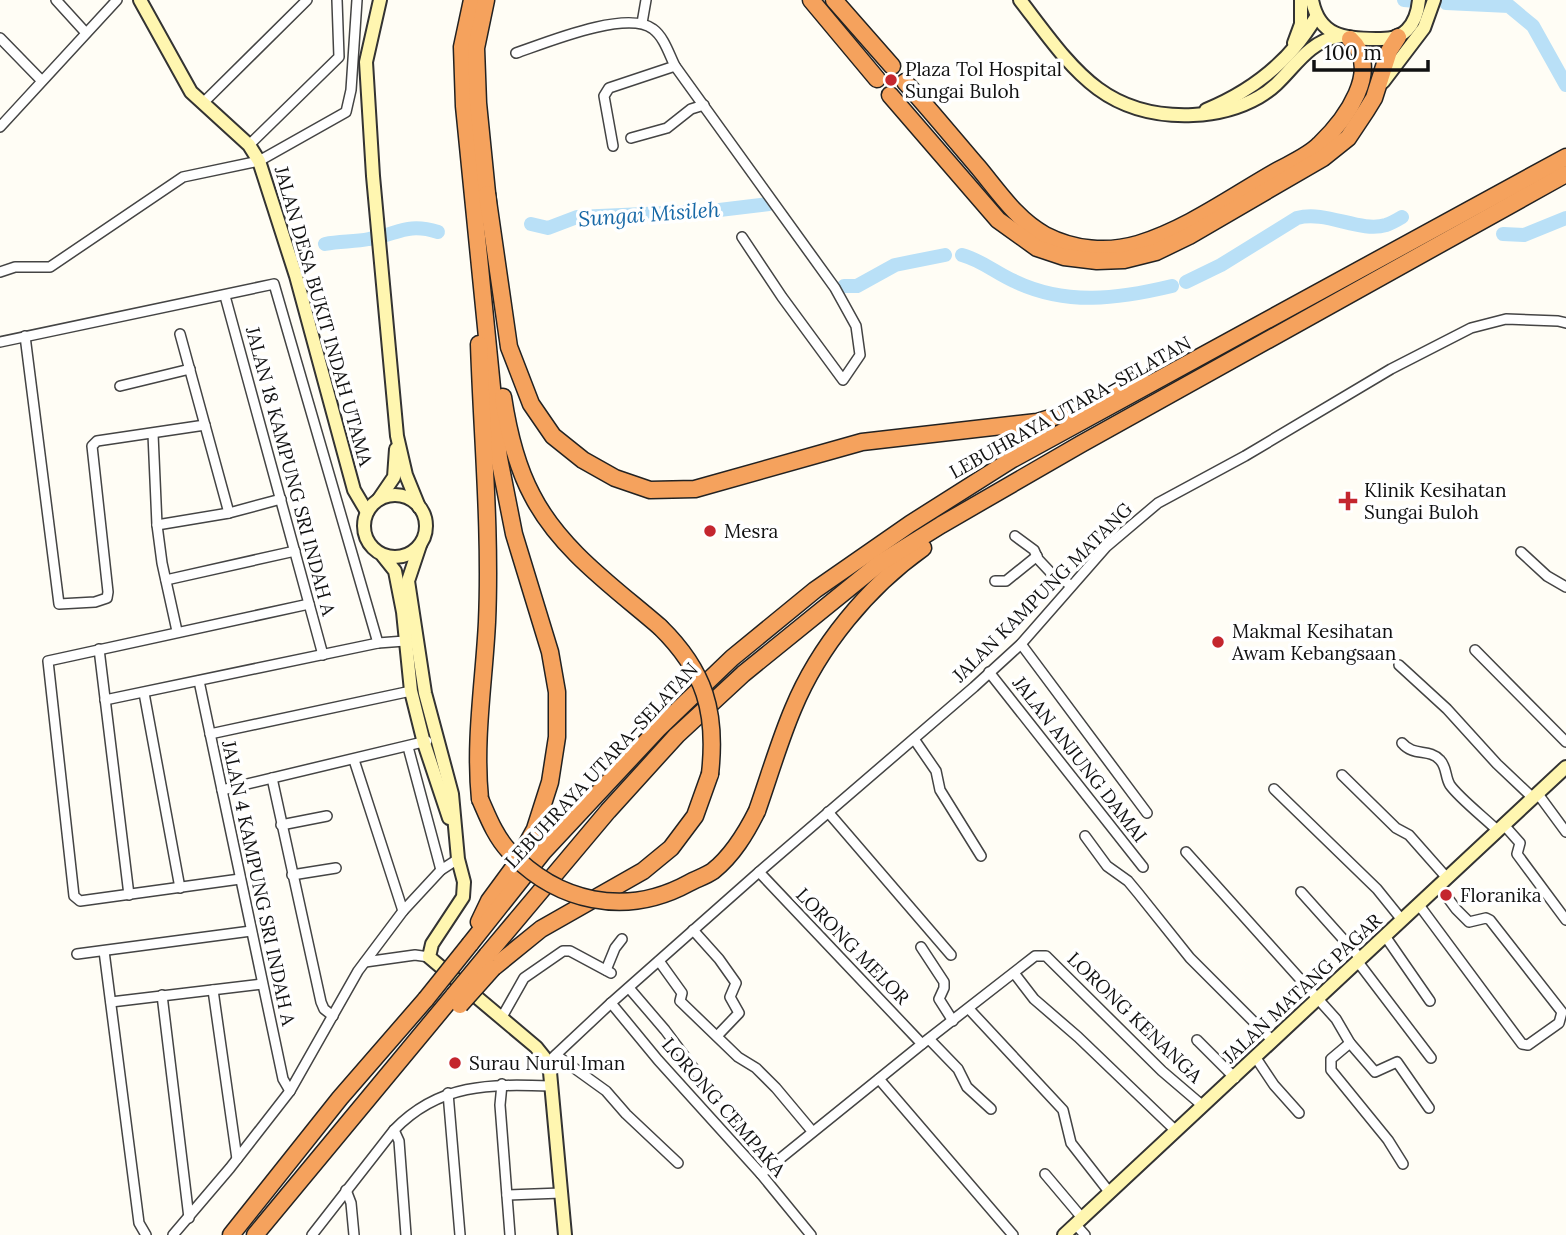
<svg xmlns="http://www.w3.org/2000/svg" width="1566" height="1235" viewBox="0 0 1566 1235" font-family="Lora,serif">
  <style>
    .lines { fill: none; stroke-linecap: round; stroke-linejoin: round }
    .river { stroke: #b9e0f7; stroke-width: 14 }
    .street-casing { stroke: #444; stroke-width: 12 }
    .secondary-casing { stroke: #333; stroke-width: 16 }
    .highway-casing { stroke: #222; stroke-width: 19 }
    .street { stroke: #fff; stroke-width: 9 }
    .secondary { stroke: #fff6b0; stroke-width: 12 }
    .highway { stroke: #f5a25d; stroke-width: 16 }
    .highway-bridge-casing { stroke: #222; stroke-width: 19; stroke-linecap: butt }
    .highway-bridge { stroke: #f5a25d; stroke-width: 16 }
    .poi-dot { fill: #c4262e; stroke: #fff; stroke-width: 2.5 }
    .labels { text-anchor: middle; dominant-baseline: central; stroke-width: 7; stroke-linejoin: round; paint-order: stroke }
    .poi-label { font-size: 19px; fill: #111; stroke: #fff; text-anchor: start }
    .street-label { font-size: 19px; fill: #111; stroke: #fff }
    .water-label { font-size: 21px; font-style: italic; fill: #1768a6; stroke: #fff }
  </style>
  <rect width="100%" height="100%" fill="#fffdf5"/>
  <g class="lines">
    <g class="river">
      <path d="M1404,0l13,1"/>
      <path d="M1446,3l63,3 24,20 33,59"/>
      <path d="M531,224l17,4 29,-11 134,-6 58,-7"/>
      <path d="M1503,234l21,1 42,-17"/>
      <path d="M325,244c15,-3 29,-2 44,-5 28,-4 37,-17 69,-7"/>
      <path d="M962,255c19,5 34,18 52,26 52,25 104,18 158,5"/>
      <path d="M1186,282l35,-17 76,-47c29,-8 63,15 89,7 6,-2 11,-5 16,-8"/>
      <path d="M844,286h13l38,-21 50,-10"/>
    </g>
    <g class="street-casing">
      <g id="street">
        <path d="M56,0l30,33"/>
        <path d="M642,23l4,-23"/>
        <path d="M0,38l41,42"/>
        <path d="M516,53c29,-10 111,-44 137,-24 11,8 16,25 22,37l160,222 21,38 4,29 -17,25 -61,-83 -40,-60"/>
        <path d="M203,103l104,-103"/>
        <path d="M0,127l117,-127"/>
        <path d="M631,138l36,-10 24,-19 13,-4"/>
        <path d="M249,145l90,-88 -2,-57"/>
        <path d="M613,146l-9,-50 5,-8 66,-22"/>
        <path d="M0,272l15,-5h35l133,-90 76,-16 87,-49 5,-22 6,-90"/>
        <path d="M225,296l98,359"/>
        <path d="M180,334l49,179"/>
        <path d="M25,336l34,268 36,-2 12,-4 1,-6 -16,-146 5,-5 108,-16"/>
        <path d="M0,342l274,-58 104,359"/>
        <path d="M120,386l70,-17"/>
        <path d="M153,434l4,91 5,38 15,68"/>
        <path d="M157,525l72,-12 52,-14"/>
        <path d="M1015,536l19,14 4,9 15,16h5l13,11"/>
        <path d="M1521,552l26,24 19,11"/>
        <path d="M166,580l129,-29"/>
        <path d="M995,581h11l31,-25"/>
        <path d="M1021,644l126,169"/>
        <path d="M99,649l30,246"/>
        <path d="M1475,650l91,92"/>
        <path d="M1399,665l48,44 50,55 36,34"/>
        <path d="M989,672l154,195"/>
        <path d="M199,681l84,398 7,12"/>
        <path d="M144,693l36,195"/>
        <path d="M105,700l273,-57 27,-2"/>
        <path d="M210,734l201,-43"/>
        <path d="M914,739l22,32 4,19 41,66"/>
        <path d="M1402,743c12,14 27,5 38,17 7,7 5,17 10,25 9,13 36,34 48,46"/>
        <path d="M408,747l33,123"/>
        <path d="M354,760l49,151"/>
        <path d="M1342,775l54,53 13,7 38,43"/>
        <path d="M272,778l49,224 3,7 9,7"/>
        <path d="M1274,789l103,100 25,31"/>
        <path d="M222,790l205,-49"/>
        <path d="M1538,794l28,38"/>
        <path d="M828,812l123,143"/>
        <path d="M281,825l46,-9"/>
        <path d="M1504,825l16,18 -3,11 49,66"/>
        <path d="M1085,836l22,30 21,15 10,12 52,65 83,83"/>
        <path d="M1186,852l150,167 14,24 25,29 22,-10 32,46"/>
        <path d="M759,872l163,172"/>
        <path d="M292,875l44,-7"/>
        <path d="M240,879l-160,22 -6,-5 -26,-235 261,-57"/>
        <path d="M1301,892l60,67"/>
        <path d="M1419,905l103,139 6,1 31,-22 3,-11 -72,-92 -4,-2 -17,4 -13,-13 -17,-23"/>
        <path d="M693,930l26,29 17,24 -6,14 9,16 -22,23"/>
        <path d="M1385,936l45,65"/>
        <path d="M921,947l23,35v6l-5,11 14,22"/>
        <path d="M104,951l35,272 7,12"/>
        <path d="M77,954l174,-23"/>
        <path d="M659,961l23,32 -2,8 58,56 18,11 20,20 36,43"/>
        <path d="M365,962l50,-7 14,2"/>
        <path d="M1358,962l73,96"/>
        <path d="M606,970l9,-22 7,-9"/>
        <path d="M1014,973l20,26 44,38 98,94"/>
        <path d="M629,988l36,42 36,48"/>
        <path d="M213,990l24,169"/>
        <path d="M162,995l27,223"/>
        <path d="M111,1002l151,-18"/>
        <path d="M611,1003l47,57 103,114 50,61"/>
        <path d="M969,1009l94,101 8,33 39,50"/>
        <path d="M502,1017l22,-39 39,-27h7l41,22"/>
        <path d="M929,1039l29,30 9,18 24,22"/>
        <path d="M1197,1040l38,38"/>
        <path d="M1350,1043l-19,16v11l57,70 15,24"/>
        <path d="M556,1055l50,36 20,23 52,49"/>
        <path d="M1256,1058l18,27 25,28"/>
        <path d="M547,1063l64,-60 148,-131 215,-185 47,-43 85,-97 52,-44 87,-47 146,-87 80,-41 35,-9 52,2 8,2"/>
        <path d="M879,1079l134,156"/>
        <path d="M502,1084l-2,21 10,130"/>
        <path d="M448,1093l12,142"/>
        <path d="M394,1130l5,11 7,94"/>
        <path d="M761,1174l161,-130 113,-88h11l116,115 41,35"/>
        <path d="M1045,1174l38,45"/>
        <path d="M346,1190l5,13 3,32"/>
        <path d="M507,1195l54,-2"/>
        <path d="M1076,1225l9,10"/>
        <path d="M173,1235l57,-67 60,-77 68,-120 45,-60 38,-41 17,-11"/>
        <path d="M312,1235l82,-105c45,-47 96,-46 157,-44"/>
      </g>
    </g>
    <g class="secondary-casing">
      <g id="secondary">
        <path d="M140,0l51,92 58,53 10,16 37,115 58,214 13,22"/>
        <path d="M380,0l-14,62 7,114 24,260 9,39 13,32"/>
        <path d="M1020,0c50,65 82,119 173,115 24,-1 45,-6 66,-18 32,-18 41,-53 80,-61"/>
        <path d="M1312,0c7,36 32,39 64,39 11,0 22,0 31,-9 8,-8 11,-19 12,-30"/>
        <path d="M1294,43l7,-19v-24"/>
        <path d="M1383,82l41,-54 10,-28"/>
        <path d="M1206,110c46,-19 85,-50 110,-93"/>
        <circle cx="395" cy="526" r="31"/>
        <path d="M379,499l15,-22 2,-28"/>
        <path d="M420,545l-12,36 17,112 27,101 6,65 6,23 -1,15 -31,47 -3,13 107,90 8,10 6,15 15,163"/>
        <path d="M383,556l12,15 8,41 8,79 13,52 25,75"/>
        <path d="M1064,1235l502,-468"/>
      </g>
    </g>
    <g class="highway-casing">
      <g id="highway">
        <path d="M472,0l-10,47 2,59 35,352 15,76 36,118 7,40v45l-7,45 -15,47 -21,38 -25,34 -10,21"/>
        <path d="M486,0l-10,48 2,55 10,100"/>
        <path d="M811,0l66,79"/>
        <path d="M834,0l58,66"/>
        <path d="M905,82c25,28 49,57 73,85 20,24 39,53 67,68 29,15 62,18 93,9 49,-15 93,-47 137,-72 14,-8 34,-16 45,-28 25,-24 63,-75 30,-105"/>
        <path d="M890,95l108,125 39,28 27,9 33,4 27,-1 32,-8 33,-16 134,-78 25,-20 18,-27 8,-13 15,-47 9,-14"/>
        <path d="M487,194l22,153 22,57 22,32 30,24 32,18 35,12 45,-1 167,-47 175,-20 36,-11 68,-31"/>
        <path d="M479,344c3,92 12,186 8,278 -3,60 -13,118 -7,177"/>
        <path d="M503,397c5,33 13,68 29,98 28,55 83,93 128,132"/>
        <path d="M757,811c12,-34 22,-69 36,-102 26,-63 75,-122 130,-161"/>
        <path d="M470,944l73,-92 115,-123 74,-71 83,-68 95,-66 101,-64 555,-303"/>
        <path d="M487,955l121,-144 69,-76 66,-61 137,-111 61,-38 140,-81 485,-270"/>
        <path d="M493,968l48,-39 102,-58 28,-23 24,-32 15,-42"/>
        <path d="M231,1235l109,-137 86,-99"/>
        <path d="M255,1235l199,-240"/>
      </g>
    </g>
    <use href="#street" class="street"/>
    <use href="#secondary" class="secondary"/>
    <use href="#highway" class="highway"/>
    <g class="highway-bridge-casing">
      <g id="highway-bridge">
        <path d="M660,627c45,44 57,85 50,147"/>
        <path d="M480,799c8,18 15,37 29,52 48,51 116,67 180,32 7,-4 17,-7 24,-12 20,-16 33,-38 44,-60"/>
        <path d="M454,995l33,-40"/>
        <path d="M426,999l44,-55"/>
        <path d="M460,1005l33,-37"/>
      </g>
    </g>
    <use href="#highway-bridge" class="highway-bridge"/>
  </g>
  <g class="poi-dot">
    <circle cx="891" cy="80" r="7"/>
    <path d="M1344.5 490.5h7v7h7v7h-7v7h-7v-7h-7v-7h7z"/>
    <circle cx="710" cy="531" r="7"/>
    <circle cx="1218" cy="642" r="7"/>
    <circle cx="1446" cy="895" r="7"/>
    <circle cx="455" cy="1063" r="7"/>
  </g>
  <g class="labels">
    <g class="poi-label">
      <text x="905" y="69">Plaza Tol Hospital<tspan x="905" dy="22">Sungai Buloh</tspan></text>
      <text x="1364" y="490">Klinik Kesihatan<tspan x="1364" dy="22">Sungai Buloh</tspan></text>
      <text x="724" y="531">Mesra</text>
      <text x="1232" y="631">Makmal Kesihatan<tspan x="1232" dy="22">Awam Kebangsaan</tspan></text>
      <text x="1460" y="895">Floranika</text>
      <text x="469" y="1063">Surau Nurul Iman</text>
    </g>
    <g class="street-label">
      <text transform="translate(324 316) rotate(74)">JALAN DESA BUKIT INDAH UTAMA</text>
      <text transform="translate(1070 407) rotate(-29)">LEBUHRAYA UTARA–SELATAN</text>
      <text transform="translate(291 471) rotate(75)">JALAN 18 KAMPUNG SRI INDAH A</text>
      <text transform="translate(1042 592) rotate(-45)">JALAN KAMPUNG MATANG</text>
      <text transform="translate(1080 759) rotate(52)">JALAN ANJUNG DAMAI</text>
      <text transform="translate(601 765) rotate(-47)">LEBUHRAYA UTARA–SELATAN</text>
      <text transform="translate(259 883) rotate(78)">JALAN 4 KAMPUNG SRI INDAH A</text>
      <text transform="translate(853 946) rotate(46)">LORONG MELOR</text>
      <text transform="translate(1302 988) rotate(-43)">JALAN MATANG PAGAR</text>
      <text transform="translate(1135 1017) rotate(44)">LORONG KENANGA</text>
      <text transform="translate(724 1107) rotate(49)">LORONG CEMPAKA</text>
    </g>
    <g class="water-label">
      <text transform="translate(649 214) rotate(-4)">Sungai Misileh</text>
    </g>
  </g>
  <path d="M1314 60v10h114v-10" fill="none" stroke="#111111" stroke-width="3.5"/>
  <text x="1324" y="60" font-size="21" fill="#111111" stroke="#ffffff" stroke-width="5" paint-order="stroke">100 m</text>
</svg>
